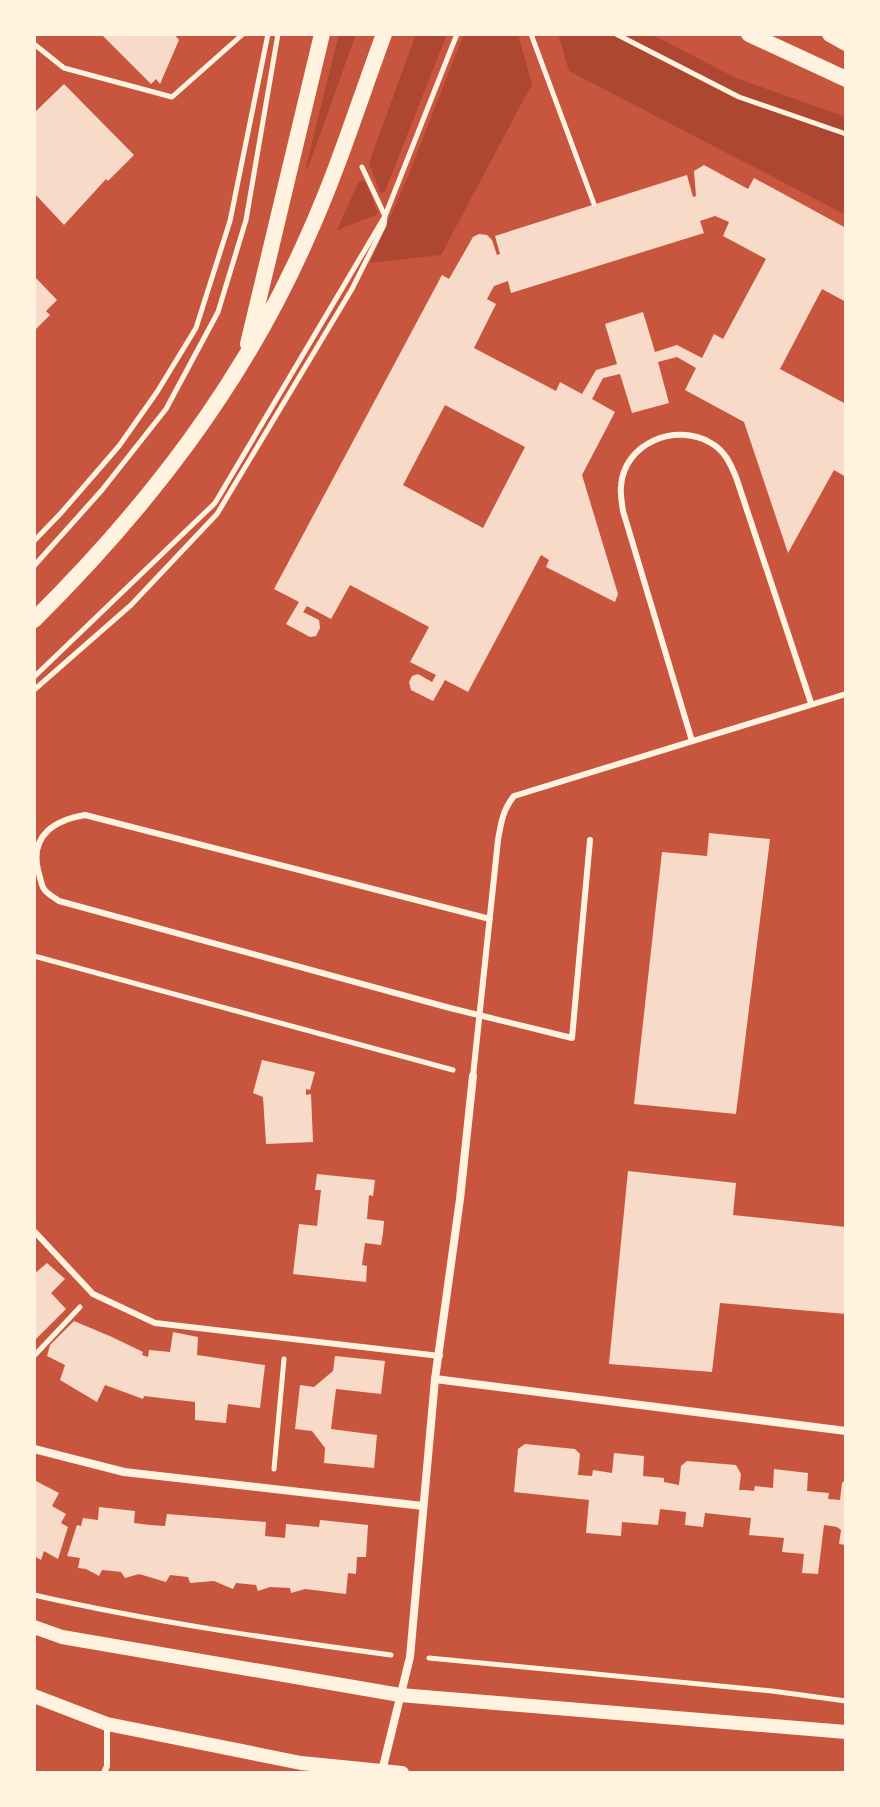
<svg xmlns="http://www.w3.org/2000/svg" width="880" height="1807" viewBox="0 0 880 1807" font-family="Signika,sans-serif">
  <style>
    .green { fill: #ae4732 }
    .building { fill: #f7dbc8; fill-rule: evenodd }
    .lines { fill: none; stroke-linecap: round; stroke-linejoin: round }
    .path { stroke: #fff3e0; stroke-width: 5 }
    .service { stroke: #fff3e0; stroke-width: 6 }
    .minor { stroke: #fff3e0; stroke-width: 8 }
    .tertiary { stroke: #fff3e0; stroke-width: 14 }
    .secondary { stroke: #fff3e0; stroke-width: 16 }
  </style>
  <rect width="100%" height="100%" fill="#c8553d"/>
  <g class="green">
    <path d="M339,34h17l-48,134 -2,-1z"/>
    <path d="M416,34h31l-62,157 -4,3 -12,-31z"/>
    <path d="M464,34h54l14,50 -91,171 -71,8 36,-82z"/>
    <path d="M558,34h93l85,44 110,39v98l-277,-144z"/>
    <path d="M359,181l7,1 12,32 -41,16z"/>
  </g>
  <g class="building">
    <path d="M101,34h73l5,6 -19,44 -4,-5 -5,5z"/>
    <path d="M64,84l70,71 -26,26 -2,-2 -42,46 -30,-32v-80z"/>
    <path d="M704,165l44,24 6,-11 92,50v74l-24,-13 -42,80 66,35v73l-12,-7 -46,83 -44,-131 -59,-32 11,-22 -19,-11 -19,5 11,41 -37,10 -12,-39 -17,4 -11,21 23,13 -33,63 36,119 -3,8 -69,-35 3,-7 -8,-5 -73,137 -23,-12 -12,21 -22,-11 -2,-8 3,-6 6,-2 14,8 4,-7 -26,-13 19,-35 -79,-42 -19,34 -24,-13 -4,6 16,8 1,8 -4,8 -6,1 -24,-13 13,-22 -25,-13 168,-314 7,4 24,-42 6,-3 8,1 5,5 5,15 3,-1 -5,-18 192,-61 6,22 3,-1 -2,-25zM715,216l14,6 -6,14 43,23 -43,80 -9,-5 -12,24 -25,-13 -22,7 -12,-40 -38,12 12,40 -21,6 -14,24 -22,-12 -4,9 -82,-43 22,-44 -9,-5 7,-13 14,-5 3,12 193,-60 -4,-12zM445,405l80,42 -42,81 -80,-43z"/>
    <path d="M34,276l23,24 -11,11 4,4 -16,16z"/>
    <path d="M709,833l61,6 -34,275 -102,-10 28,-252 45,4z"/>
    <path d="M262,1060l53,12 -5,18 -4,-1v6l5,-1 2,48 -47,2 -3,-47 -10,-4z"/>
    <path d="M628,1171l108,12 -3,32 113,12v87l-126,-11 -8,69 -103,-8z"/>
    <path d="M317,1174l58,6 -2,16 -4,-1 -2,24 17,2 -1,12 -2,12 -16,-2 -3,22 5,1 -1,16 -73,-8 6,-50 18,2 4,-36h-6z"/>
    <path d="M47,1263l18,16 -14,14 15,16 -32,32v-67z"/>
    <path d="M74,1321l38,16 31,15 -1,3 6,2 1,-7 21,2 3,-20 25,5 -1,18 68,10 -5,43 -32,-4 -2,19 -31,-3v-18l-51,-6 -1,3 -38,-14 -8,17 -37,-22 5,-15 -18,-9 3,-11z"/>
    <path d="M335,1356l50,5 -4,33 -45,-5 -5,40 46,6 -3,33 -50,-5 1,-15 -13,-17 -17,-2 5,-44 14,2 19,-16z"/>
    <path d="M525,1444l50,5 5,5 -2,21 14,1 1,-6 19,3 2,-20 30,3 -1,20 21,2v4l15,3 2,-19 6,-5 49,4 5,9 -2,16h6l9,1 1,-5 18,2 1,-19 34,4 -1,18 22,2 -1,6 12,1 2,-17 4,-4v66l-7,-1 2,-14 -4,-3 -13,-2 -6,49 -16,-1 2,-19 -22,-2 2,-14 -35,-3 2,-17 -46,-5 -2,14 -18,-2 1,-13 -26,-3 -2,16 -36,-3 -1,14 -35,-3 3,-33 -75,-8 4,-43z"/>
    <path d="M34,1480l25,13 -7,13 14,8 -5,9 7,4 -10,32 -14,-8 -3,9 -7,-4z"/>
    <path d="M99,1507l36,4 -1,12 16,2 15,1 2,-12 99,8 -1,14 20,2 1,-14 33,3 1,-7 48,5 -2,32h-9l-1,17 -8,-1 -2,21 -41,-5 -14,4 -1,-5 -20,-1 -12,4 -2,-6 -20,-2 -3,6 -19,-8 -24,2 -2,-6 -18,-2 -4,7 -27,-8 -14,4 -4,-6 -8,-1 -11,-1 -3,6 -13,-7 -8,-1 2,-10 -13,-2 10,-31 4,1 2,-8 15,2z"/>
  </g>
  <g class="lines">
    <g class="path">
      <path d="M531,34l63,170"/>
      <path d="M616,34l123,63 107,37"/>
      <path d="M34,44l30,24 108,29 71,-63"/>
      <path d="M34,541l27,-28 58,-67 38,-54 39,-64 34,-107 38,-187"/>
      <path d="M34,566l68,-76 64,-81 52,-97 28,-92 32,-186"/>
      <path d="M34,677l181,-174 170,-287 -23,-49"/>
      <path d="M34,690l97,-85 86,-91 135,-225 32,-64 1,-9 72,-182"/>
      <path d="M34,956l419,114"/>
      <path d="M34,1356l46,-49"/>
      <path d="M274,1469l10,-110"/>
      <path d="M34,1595c118,27 238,44 357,60"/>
      <path d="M429,1658l343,33 74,10"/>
    </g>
    <g class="service">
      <path d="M692,741l-69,-230c-1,-8 -3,-17 -2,-25 3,-43 55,-64 90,-43 14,8 19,20 25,34l75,226"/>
      <path d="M490,919l-405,-104c-30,5 -55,20 -47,55 2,6 3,15 6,19 3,5 11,9 15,12l391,107 122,30 18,-198"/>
      <path d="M473,1076l25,-236c3,-17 5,-31 16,-44l332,-102"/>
      <path d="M34,1231l59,63 62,29 285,33"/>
      <path d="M104,1773l3,-7v-42"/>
    </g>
    <g class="minor">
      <path d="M435,1379l411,52"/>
      <path d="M34,1449l90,23 299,34"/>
      <path d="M382,1771l28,-114 25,-278 25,-180 13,-123"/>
    </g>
    <g class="tertiary">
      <path d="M34,1627l28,10 338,58 446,37"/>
      <path d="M34,1696l73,28 194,39 101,10"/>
    </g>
    <g class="secondary">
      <path d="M749,34l97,45"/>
      <path d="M830,34l16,9"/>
      <path d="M248,344l74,-310"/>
      <path d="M34,620c113,-112 209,-236 273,-382 30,-66 52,-136 77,-204"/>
    </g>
  </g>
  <rect width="880" height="1807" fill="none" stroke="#fff3e0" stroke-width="72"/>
</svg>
